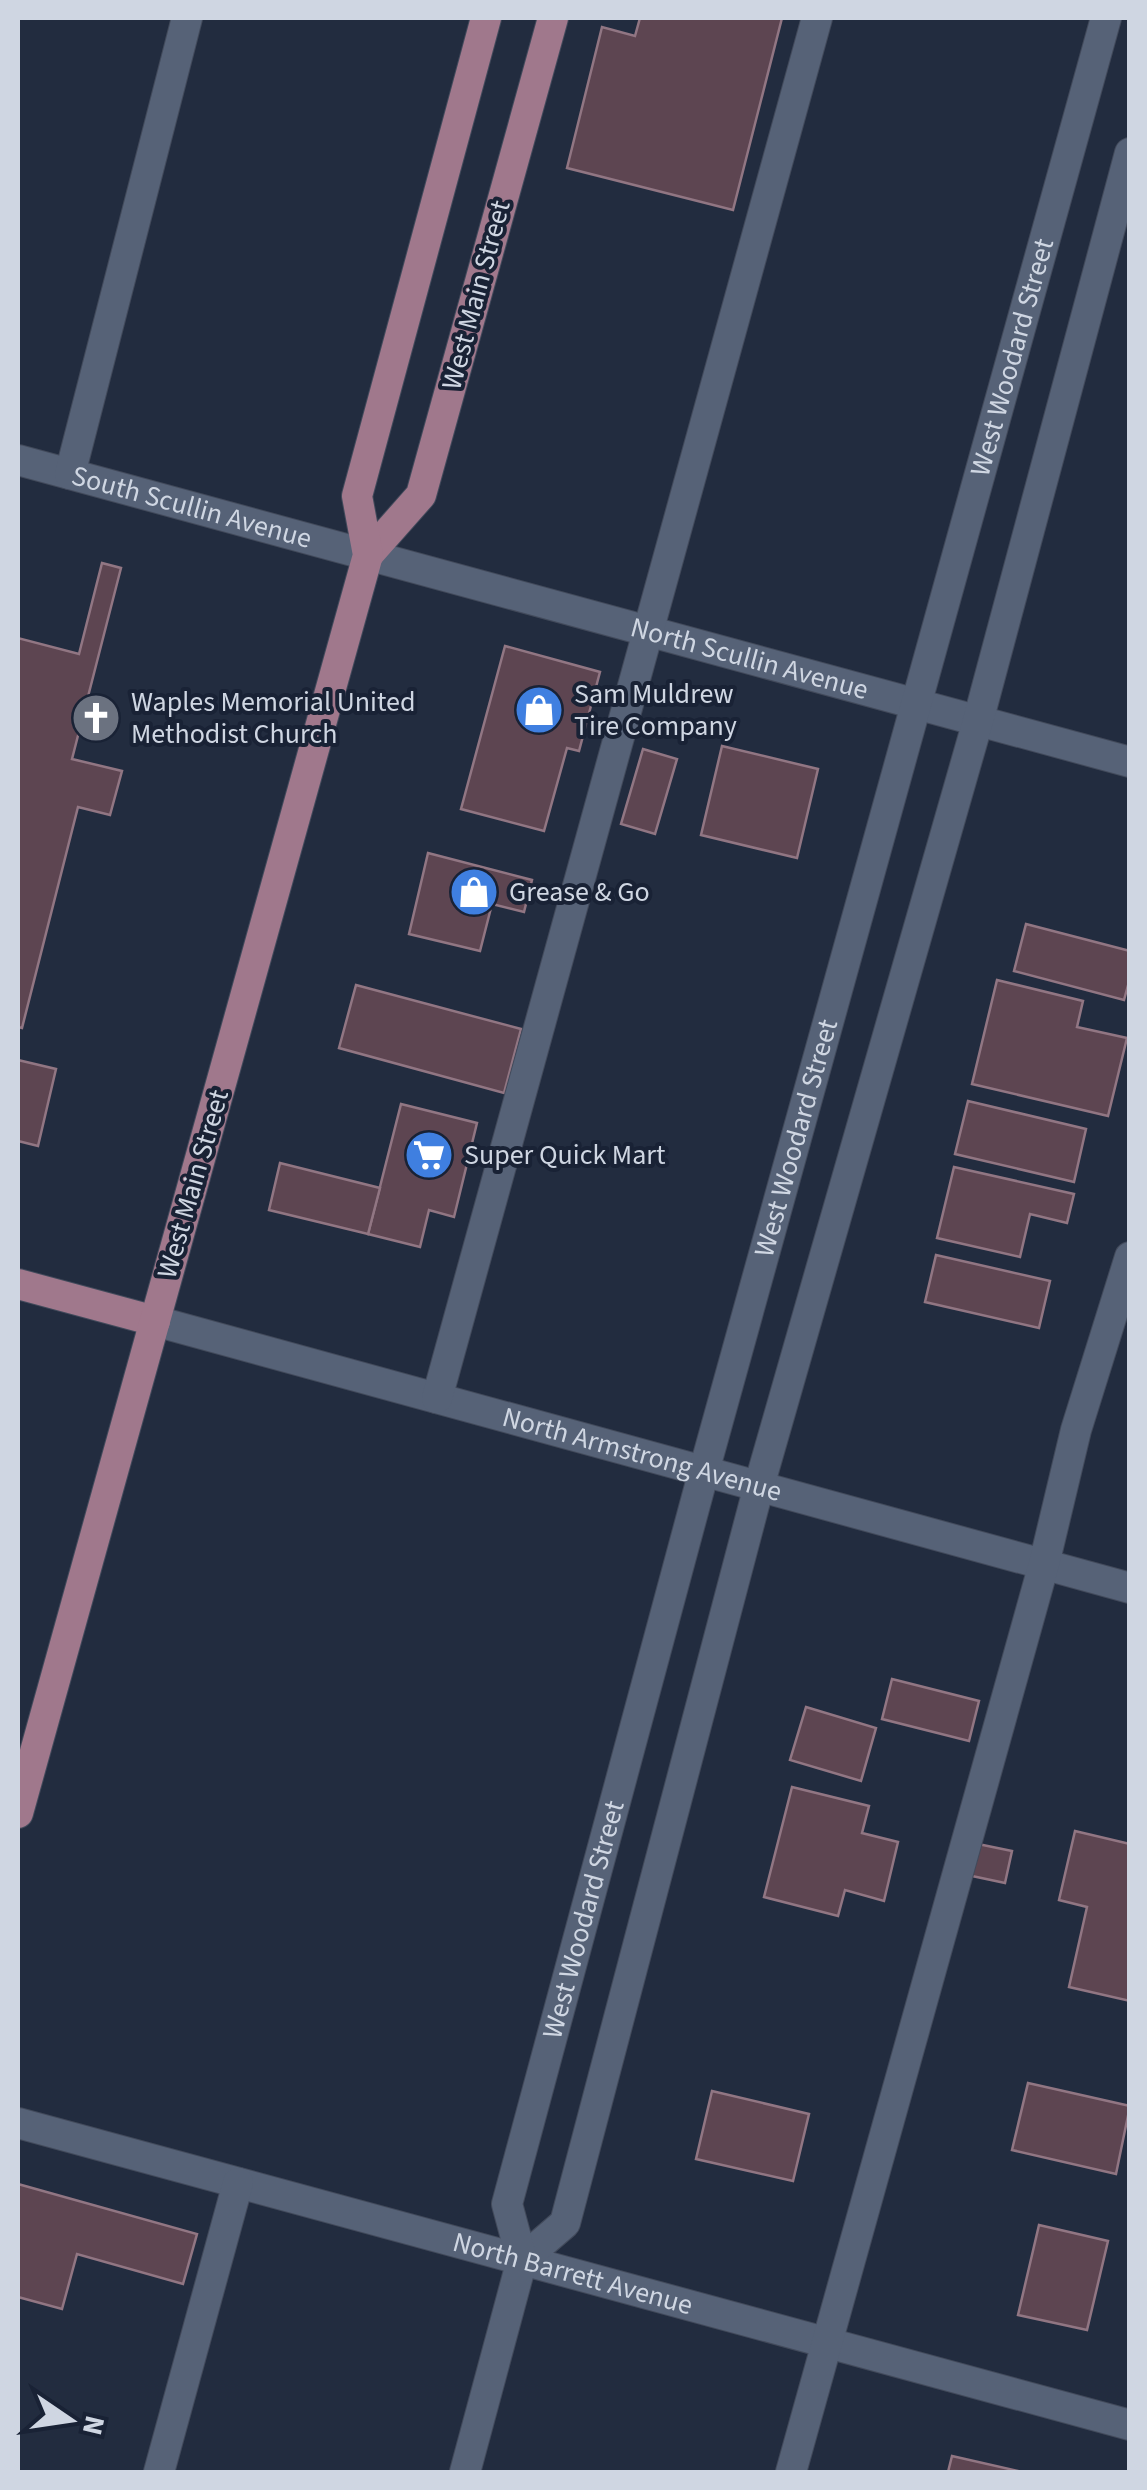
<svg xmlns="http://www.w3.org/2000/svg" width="1147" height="2490" viewBox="0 0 1147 2490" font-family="'Source Sans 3',sans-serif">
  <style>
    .building { fill: #5d4551; stroke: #917683; stroke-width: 2.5 }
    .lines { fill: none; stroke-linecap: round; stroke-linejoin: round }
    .minor-casing { stroke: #424a5b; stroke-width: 32 }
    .major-casing { stroke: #424a5b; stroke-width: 32 }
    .minor { stroke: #566277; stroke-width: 30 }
    .major { stroke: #a0788c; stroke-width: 30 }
    .labels { text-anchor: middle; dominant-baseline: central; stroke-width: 8; stroke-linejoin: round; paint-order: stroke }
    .street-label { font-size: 28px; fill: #cfd6e2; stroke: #192235 }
    .poi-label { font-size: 28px; fill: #cfd6e2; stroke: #192235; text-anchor: start }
  </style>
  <rect width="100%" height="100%" fill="#222c3f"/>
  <g class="building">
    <path d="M640,18h142l-49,192 -166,-42 35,-141 33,9z"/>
    <path d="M102,563l19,5 -49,191 50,12 -12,44 -32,-8 -56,221 -4,-1v-389l61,16z"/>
    <path d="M505,646l95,26 -21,79 -12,-3 -23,83 -83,-22z"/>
    <path d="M722,746l96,23 -21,89 -96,-23z"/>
    <path d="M643,749l34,10 -22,75 -34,-10z"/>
    <path d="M428,853l104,27 -8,32 -32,-8 -12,47 -71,-17z"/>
    <path d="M1026,924l104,27v27l-6,22 -110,-29z"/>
    <path d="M997,980l86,21 -6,26 50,11 -19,78 -136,-32z"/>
    <path d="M356,985l165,44 -17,64 -165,-45z"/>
    <path d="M18,1060l38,9 -18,77 -20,-5z"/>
    <path d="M968,1101l118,28 -12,53 -119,-28z"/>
    <path d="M401,1104l76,19 -23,94 -25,-7 -9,37 -52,-13z"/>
    <path d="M280,1163l100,25 -12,46 -99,-24z"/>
    <path d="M954,1167l120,27 -7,29 -37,-9 -10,43 -83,-19z"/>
    <path d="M936,1255l114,26 -11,47 -114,-26z"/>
    <path d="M892,1679l87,22 -10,40 -87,-22z"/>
    <path d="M806,1707l70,21 -15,53 -71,-21z"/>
    <path d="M792,1787l77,19 -7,27 36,9 -14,59 -39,-11 -7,26 -74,-19z"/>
    <path d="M1075,1831l55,13v157l-61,-14 18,-80 -28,-7z"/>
    <path d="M978,1844l34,7 -7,32 -33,-7z"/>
    <path d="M1028,2083l102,23 -14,68 -104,-24z"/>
    <path d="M712,2091l97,23 -16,67 -97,-22z"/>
    <path d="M18,2184l179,50 -14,50 -106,-30 -15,55 -44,-12z"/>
    <path d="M1039,2225l69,16 -21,89 -69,-15z"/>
    <path d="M952,2456l70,16h-74z"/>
  </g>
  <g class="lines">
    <g class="minor-casing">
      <g id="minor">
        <path id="s1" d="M18,460l1112,302"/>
        <path d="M70,474l117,-456"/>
        <path id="s2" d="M155,1321l975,267"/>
        <path d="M437,1398l380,-1380"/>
        <path id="s3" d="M18,2123l1112,302"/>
        <path d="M522,2260l43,-37 194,-737 219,-765 152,-568"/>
        <path d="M159,2472l79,-289"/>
        <path id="s4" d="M465,2472l57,-212 -15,-56 197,-733 402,-1453"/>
        <path d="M791,2472l253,-908 32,-134 54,-173"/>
      </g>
    </g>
    <g class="major-casing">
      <g id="major">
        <path d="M368,555l53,-60 132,-477"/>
        <path d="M18,1284l137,37"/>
        <path d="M18,1813l350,-1258 -11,-59 129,-478"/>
      </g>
    </g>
    <use href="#minor" class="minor"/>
    <use href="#major" class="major"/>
  </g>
  <defs>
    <g id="shop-disc" transform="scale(2.5)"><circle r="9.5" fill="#3f7fe0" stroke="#192235"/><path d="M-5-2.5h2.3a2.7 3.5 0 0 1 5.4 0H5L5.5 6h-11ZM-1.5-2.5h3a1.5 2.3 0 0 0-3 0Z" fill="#fff"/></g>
    <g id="church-disc" transform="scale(2.5)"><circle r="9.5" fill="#6b7280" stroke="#192235"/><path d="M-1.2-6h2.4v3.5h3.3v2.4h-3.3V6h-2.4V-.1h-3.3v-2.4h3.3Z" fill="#fff"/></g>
    <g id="supermarket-disc" transform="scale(2.5)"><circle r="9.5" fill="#3f7fe0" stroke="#192235"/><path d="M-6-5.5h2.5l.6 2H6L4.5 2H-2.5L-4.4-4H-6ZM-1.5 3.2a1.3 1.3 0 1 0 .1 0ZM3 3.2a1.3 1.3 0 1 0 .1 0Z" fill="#fff"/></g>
  </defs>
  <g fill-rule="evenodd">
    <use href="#shop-disc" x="539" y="710"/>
    <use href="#church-disc" x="96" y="718"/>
    <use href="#shop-disc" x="474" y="892"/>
    <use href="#supermarket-disc" x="429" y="1155"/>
  </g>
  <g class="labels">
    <g class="street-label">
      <text transform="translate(476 295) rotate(-75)">West Main Street</text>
      <text stroke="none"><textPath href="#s4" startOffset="2192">West Woodard Street</textPath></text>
      <text stroke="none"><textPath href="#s1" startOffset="180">South Scullin Avenue</textPath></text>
      <text stroke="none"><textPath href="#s1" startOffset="758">North Scullin Avenue</textPath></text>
      <text stroke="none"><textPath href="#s4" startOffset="1382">West Woodard Street</textPath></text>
      <text transform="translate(193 1184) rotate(-74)">West Main Street</text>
      <text stroke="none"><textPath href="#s2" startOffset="505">North Armstrong Avenue</textPath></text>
      <text stroke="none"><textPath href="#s4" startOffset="572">West Woodard Street</textPath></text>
      <text stroke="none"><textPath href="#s3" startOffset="575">North Barrett Avenue</textPath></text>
    </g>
    <g class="poi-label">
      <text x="574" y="694">Sam Muldrew<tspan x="574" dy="32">Tire Company</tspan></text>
      <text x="131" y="702">Waples Memorial United<tspan x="131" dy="32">Methodist Church</tspan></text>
      <text x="509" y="892">Grease &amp; Go</text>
      <text x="464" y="1155">Super Quick Mart</text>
    </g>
  </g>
  <rect width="1147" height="2490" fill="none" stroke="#cfd6e2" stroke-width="40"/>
  <g transform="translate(70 2420) rotate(103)" stroke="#192235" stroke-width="8" paint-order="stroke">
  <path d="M0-8L18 38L0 25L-18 38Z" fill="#cfd6e2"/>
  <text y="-15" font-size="28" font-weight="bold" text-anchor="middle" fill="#cfd6e2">N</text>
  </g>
</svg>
